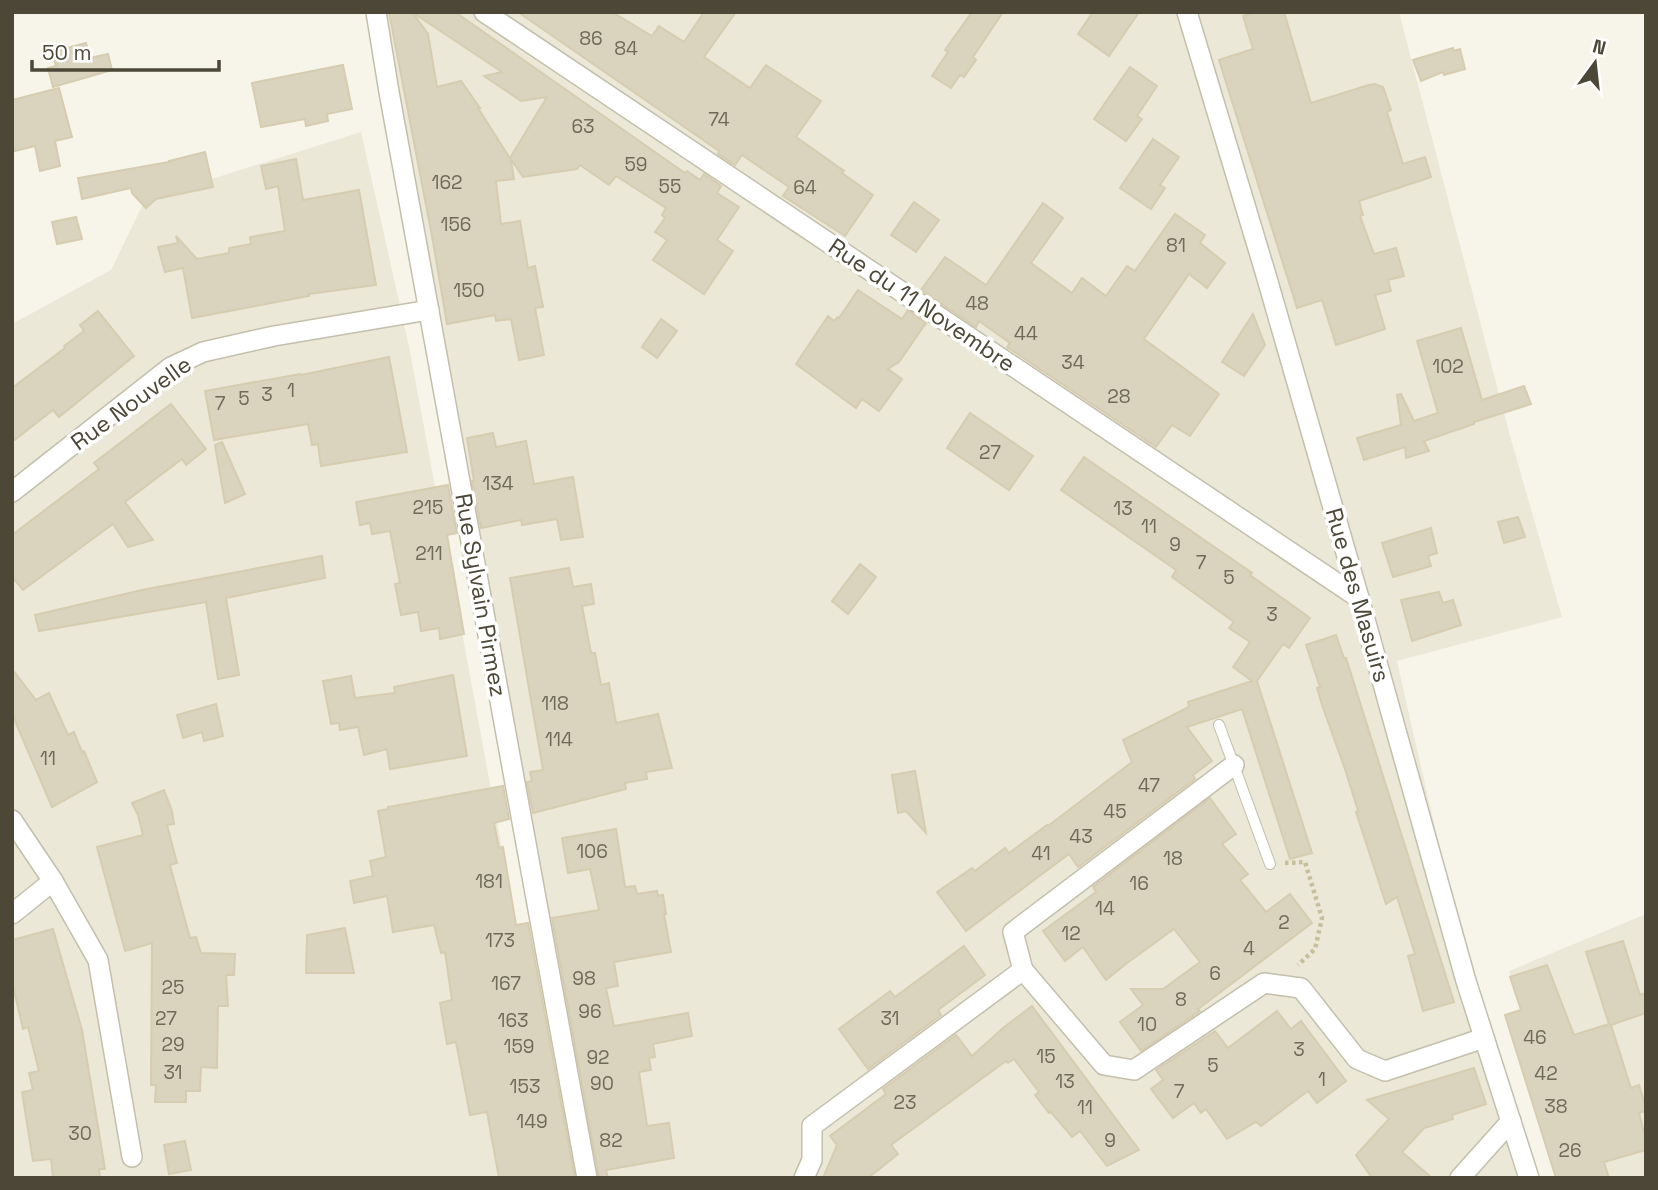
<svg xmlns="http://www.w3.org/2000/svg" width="1658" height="1190" viewBox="0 0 1658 1190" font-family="'Space Grotesk',sans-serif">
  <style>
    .residential { fill: #ebe8d8 }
    .building { fill: #dad3be; stroke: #d6cdb0; stroke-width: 2 }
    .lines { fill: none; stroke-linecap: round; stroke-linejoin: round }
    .service-casing { stroke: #c4bfab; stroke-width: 12 }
    .minor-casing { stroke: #c4bfab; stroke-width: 22 }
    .path { stroke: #c7be9b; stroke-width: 4.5; stroke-dasharray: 3.5 3.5; stroke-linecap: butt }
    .service { stroke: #fff; stroke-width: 10 }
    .minor { stroke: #fff; stroke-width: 19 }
    .labels { text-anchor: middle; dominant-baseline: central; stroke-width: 7; stroke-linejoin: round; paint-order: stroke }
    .number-label { font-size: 19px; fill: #706a59 }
    .street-label { font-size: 23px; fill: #4c4737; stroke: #fff }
  </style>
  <rect width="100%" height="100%" fill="#f7f5ea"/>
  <g class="residential">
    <path d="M376,12h1023l111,424 52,181 -165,44 81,356 49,161h-942z"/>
    <path d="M361,132l48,214 154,832h-551v-854l99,-54 34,-70z"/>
    <path d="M1646,914v264h-73l-64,-207z"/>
  </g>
  <g class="building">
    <path d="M389,12h23l16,22 9,53 24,-6 19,27h-2l33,52 3,19 -18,2 5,43 19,-3 8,47 7,-2 8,41 -8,1 9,47 -25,5 -8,-41 -15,2 -1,-6 -48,9 -15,-88z"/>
    <path d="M412,12h43l230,161 2,-2 13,9 4,-6 17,12 -4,7 22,14 -22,33 16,11 -29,43 -51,-34 14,-20 -12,-8 10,-14 -3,-3 4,-7 -50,-32 -7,9 -29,-20 -3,4 -54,8 -13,-19 37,-61 -26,4 -37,-25 18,-4z"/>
    <path d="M518,12h94l40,24 7,-10 25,16 20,-30h32l-32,45 46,31 16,-23 55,36 -25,36 48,34 -2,2 31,22 -28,41 -62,-40 6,-9 -47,-32 -7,10 -17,-11 1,-3z"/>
    <path d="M972,12h31l-30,45 3,3 -12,17 -4,-2 -9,13 -19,-12 16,-24 -3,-2z"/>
    <path d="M1093,12h46l-30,44 -31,-22z"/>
    <path d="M1256,12h28l27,91 58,-18 6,-1 8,3 8,23 -4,2 16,52 22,-7 6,20 -72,24 4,14 -3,1 14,38 22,-6 8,28 -16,4 3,11 -16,4 10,34 -49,16 -14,-45 -25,8 -78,-248 34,-11 -10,-33z"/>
    <path d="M86,43l4,15 18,-4 4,16 -59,17 -5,-19 8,-2 -4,-14z"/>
    <path d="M1453,48l1,3 6,-2 5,20 -21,6 -1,-3 -22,9 -8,-21z"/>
    <path d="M343,65l9,44 -25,5 1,7 -22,5 -1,-7 -44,8 -9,-44z"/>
    <path d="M1130,67l27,19 -20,30 5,3 -16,22 -32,-22z"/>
    <path d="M59,88l13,49 -17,4 5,25 -20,5 -5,-25 -20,5 -3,-11v-40z"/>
    <path d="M1153,139l26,18 -19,28 5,3 -14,21 -31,-21z"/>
    <path d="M205,152l8,35 -57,12 -10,9 -14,-15 -1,-5 -49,11 -4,-21 91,-16v-1z"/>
    <path d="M296,159l7,41 56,-10 17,95 -67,9v2l-117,22 -9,-50 -18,4 -7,-25 20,-4 -2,-7 21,23 32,-6v-5l22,-4 -1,-7 35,-6 -7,-45 -12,3 -5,-23z"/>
    <path d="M914,202l25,18 -23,32 -25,-17z"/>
    <path d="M1043,203l20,15 -32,45 41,30 10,-15 24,18 21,-30 8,5 40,-57 30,21 -5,8 25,20 -18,25 -18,-14 -45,65 75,55 -29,42 -18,-11 -16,22 -149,-100 3,-4 -31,-22 -3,6 -55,-37 24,-33 41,28z"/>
    <path d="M76,217l6,22 -25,5 -5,-22z"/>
    <path d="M858,290l44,29 6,-9 18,13 -27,39 -11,7 14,10 -23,32 -17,-12 -6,9 -60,-44 32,-48 6,5 4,-4 1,1z"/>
    <path d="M98,311l36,45 -75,61 -6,-7 -41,32v-54l53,-40 -1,-2 20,-15 -4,-6z"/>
    <path d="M1253,314l12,31 -21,31 -22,-14z"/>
    <path d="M661,319l16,12 -20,27 -15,-11z"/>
    <path d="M1461,328l21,72 42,-14 7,18 -57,18v2l-50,17 5,10 -23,7 -1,-11 -41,13 -7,-22 44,-13 -4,-30 4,-1 13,27 24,-8 -21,-72z"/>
    <path d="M389,357l18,95 -86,14 -3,-22 -6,1 -4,-21 -94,16 -9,-49 95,-17 1,1z"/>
    <path d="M171,404l35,45 -20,16 -4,-6 -57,43 28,38 -25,7 -15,-23 -90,66 -11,-13v-42l87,-66 -5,-6z"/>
    <path d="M970,413l63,43 -24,34 -62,-42z"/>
    <path d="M493,433l3,14 30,-6 8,43 39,-7 10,60 -22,3 -4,-21 -35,6 -1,-5 -40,8 -9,-47h2l-7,-43z"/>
    <path d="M222,442l23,52 -20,9 -10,-58z"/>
    <path d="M1084,457l168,116 -2,2 60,43 -21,30 -6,-4 -26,37 55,172 -22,6 -48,-150 -55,18 25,34 -19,14 2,4 -117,88 -9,-13 -103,77 -29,-39 35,-24 3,3 30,-23 4,5 38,-28 1,1 84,-64 -9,-22 66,-33 -1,-5 64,-21 -19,-14 17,-25 -21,-14 5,-6 -62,-45 4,-7 -115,-80z"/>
    <path d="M448,485l9,48 -10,2 17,99 -24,5 -1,-11 -18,3 -3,-19 -17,3 -6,-31 5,-1 -10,-52 -18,3 -2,-11 -10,2 -4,-23z"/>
    <path d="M1518,517l7,20 -21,6 -6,-21z"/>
    <path d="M1431,528l6,25 -9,3 3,10 -38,11 -11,-34z"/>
    <path d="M322,556l3,22 -99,20 13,77 -21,4 -12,-77 -167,29 -4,-16 107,-25z"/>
    <path d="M860,564l16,13 -28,37 -16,-13z"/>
    <path d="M569,568l4,19 18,-3 3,20 -12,2 9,47h4l6,32 8,-2 7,40 42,-9 14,54 -26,4 1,7 -22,4 1,6 -93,24 -6,-31 5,-1 -2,-9 13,-2 -33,-192z"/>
    <path d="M1439,592l4,11 10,-3 8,25 -49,16 -11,-41z"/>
    <path d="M1336,635l8,23h2l108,344 -31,9 -15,-55 7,-2 -18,-57 -11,7 -30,-92 2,-1 -13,-42 -23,-64 -5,-17 3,-1 -14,-42z"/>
    <path d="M12,669l24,31 13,-7 19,42 6,-3 8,20 2,-1 13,31 -45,25 -40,-93z"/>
    <path d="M453,675l14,81 -77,13 -3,-20 -23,6 -6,-28 -18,3 -1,-7 -8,1 -8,-43 28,-5 4,22 40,-5 -1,-6z"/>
    <path d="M216,704l7,32 -19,5 -2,-9 -19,6 -6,-23z"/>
    <path d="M915,771l11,62 -20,-22 -8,2 -6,-38z"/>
    <path d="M503,786l6,33 -15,4 5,25 4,-1 13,78 12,-2 47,255h-76l-12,-66 -17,3 -14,-73 -9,2 -7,-41 12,-3 -7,-48 -4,1 -7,-28 -41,7 -6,-36 -33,7 -4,-22 23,-5 -3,-15 16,-4 -8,-46 10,-2v-2z"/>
    <path d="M164,790l8,21 2,13 -7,1 10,38 -7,2 20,73 6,-1 5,16 34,1 -1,21h-8l2,31h-10l-1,62 -16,-1 -1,24h-14v11h-31l1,-17h-5l1,-142 -27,8 -28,-104 46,-12 -5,-20 -6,-12z"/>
    <path d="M1210,798l26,36 -14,10 26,30 -8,6 26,32 24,-18 22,29 -114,86 2,2 -59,40 -21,-29 23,-17 -12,-16h32l37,-27 -26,-33 -47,34 -21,17 -23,-33 -18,14 -22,-30 53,-39 -3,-5z"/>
    <path d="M616,829l9,58 10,-1 2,8 20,-3 1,5 5,-1 3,19h-2l7,38 -57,10 4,24 -12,2 8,38 74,-13 4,23 -39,8 2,13 -6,1 2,12 -12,2 8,54 22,-3 5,35 -68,12 2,8h-9l-47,-260 47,-8 -9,-41 -22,4 -6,-35z"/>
    <path d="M345,928l9,45h-48l1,-38z"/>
    <path d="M53,929l29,101 23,139h-6l1,9h-47l-2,-19 -18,2 -11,-69 11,-2 -4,-17 10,-2 -11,-44 -5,2 -11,-47v-42z"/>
    <path d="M1623,941l17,54 6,-2v20l-35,12 20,63 8,-3 7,23v3l-7,2 7,27v10l-42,12 5,16h-53l-51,-163 16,-5 -11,-33 37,-12 27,70 35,-11 -23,-72z"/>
    <path d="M964,946l21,29 -47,35 3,5 -73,54 -29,-40 51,-38 5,6z"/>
    <path d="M1032,1006l107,144 -32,16 -27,-35 -8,6 -21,-25 -2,1 -14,-18 4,-3 -25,-33 -6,4 -2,-2 -115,84 7,9 -30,24h-45l14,-33 -7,-9 56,-42 -3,-5 73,-54 16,21 31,-28z"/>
    <path d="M1277,1011l14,18 10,-8 45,60 -29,22 -9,-12 -47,35 -5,-4 -29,17 -21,-30 -5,4 -7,-10 -21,15 -22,-29 12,-9 -7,-10 59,-39 13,17z"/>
    <path d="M1474,1068l12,36 -34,11 1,4 -29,9 -22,24 30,26h-60l-16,-23 33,-36 -22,-19z"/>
    <path d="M185,1141l6,29 -22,4 -5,-29z"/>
  </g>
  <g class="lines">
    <g class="service-casing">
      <path id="service" d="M1219,725l51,139"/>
    </g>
    <g class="minor-casing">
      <g id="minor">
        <path d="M376,12l13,80 198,1086"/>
        <path d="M484,12l875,586"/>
        <path d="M1187,12l79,263 93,323 107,383 63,197"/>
        <path d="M12,492l159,-125 32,-15 71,-16 155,-26"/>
        <path d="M12,820l41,61 45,79 34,197"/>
        <path d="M12,914l41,-33"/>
        <path d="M1023,970l81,95 30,5 130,-87 37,5 56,71 28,12 99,-33"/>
        <path d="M804,1178l8,-18v-34l211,-156 -10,-38 221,-167"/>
        <path d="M1460,1178l51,-57"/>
      </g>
    </g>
    <path class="path" d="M1285,863l20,-1 17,56 -7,31 -17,16"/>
    <use href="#service" class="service"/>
    <use href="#minor" class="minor"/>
  </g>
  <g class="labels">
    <g class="number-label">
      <text x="591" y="38">86</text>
      <text x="626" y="48">84</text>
      <text x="719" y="119">74</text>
      <text x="583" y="126">63</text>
      <text x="636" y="164">59</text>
      <text x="447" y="182">162</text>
      <text x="670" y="186">55</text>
      <text x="805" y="187">64</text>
      <text x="456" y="224">156</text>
      <text x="1176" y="245">81</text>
      <text x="469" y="290">150</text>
      <text x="977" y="303">48</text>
      <text x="1026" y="333">44</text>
      <text x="1073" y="362">34</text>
      <text x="1448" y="366">102</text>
      <text x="291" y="390">1</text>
      <text x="267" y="394">3</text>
      <text x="1119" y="396">28</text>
      <text x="244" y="398">5</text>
      <text x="220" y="403">7</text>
      <text x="990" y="452">27</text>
      <text x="498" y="483">134</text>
      <text x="428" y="507">215</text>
      <text x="1123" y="508">13</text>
      <text x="1149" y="526">11</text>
      <text x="1175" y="544">9</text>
      <text x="429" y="553">211</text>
      <text x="1201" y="562">7</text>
      <text x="1229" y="577">5</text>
      <text x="1272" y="614">3</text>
      <text x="555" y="703">118</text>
      <text x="559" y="739">114</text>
      <text x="48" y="758">11</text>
      <text x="1149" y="785">47</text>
      <text x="1115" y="811">45</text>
      <text x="1081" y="836">43</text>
      <text x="592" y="851">106</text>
      <text x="1041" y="853">41</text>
      <text x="1173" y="858">18</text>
      <text x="489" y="881">181</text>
      <text x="1139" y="883">16</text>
      <text x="1105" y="908">14</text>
      <text x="1284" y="922">2</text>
      <text x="1071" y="933">12</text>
      <text x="500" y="940">173</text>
      <text x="1249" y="948">4</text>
      <text x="1215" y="973">6</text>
      <text x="584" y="978">98</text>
      <text x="506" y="983">167</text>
      <text x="173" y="987">25</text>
      <text x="1181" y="999">8</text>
      <text x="590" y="1011">96</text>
      <text x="166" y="1018">27</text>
      <text x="890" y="1018">31</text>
      <text x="513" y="1020">163</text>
      <text x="1147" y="1024">10</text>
      <text x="1535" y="1037">46</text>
      <text x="173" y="1044">29</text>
      <text x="519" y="1046">159</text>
      <text x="1299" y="1049">3</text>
      <text x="1046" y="1056">15</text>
      <text x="598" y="1057">92</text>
      <text x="1213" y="1065">5</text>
      <text x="173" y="1072">31</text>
      <text x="1546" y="1073">42</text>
      <text x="1322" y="1079">1</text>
      <text x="1065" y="1081">13</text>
      <text x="602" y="1083">90</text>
      <text x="525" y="1086">153</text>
      <text x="1179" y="1091">7</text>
      <text x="905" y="1102">23</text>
      <text x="1556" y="1106">38</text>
      <text x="1085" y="1107">11</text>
      <text x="532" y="1121">149</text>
      <text x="80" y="1133">30</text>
      <text x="611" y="1140">82</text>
      <text x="1110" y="1140">9</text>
      <text x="1570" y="1150">26</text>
    </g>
    <g class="street-label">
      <text transform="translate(922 305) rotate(34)">Rue du 11 Novembre</text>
      <text transform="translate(131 403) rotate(-36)">Rue Nouvelle</text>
      <text transform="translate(481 595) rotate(80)">Rue Sylvain Pirmez</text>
      <text transform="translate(1358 595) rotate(74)">Rue des Masuirs</text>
    </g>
  </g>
  <rect width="1658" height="1190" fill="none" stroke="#4c4737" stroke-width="28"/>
  <g transform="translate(1595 63) rotate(15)" stroke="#ffffff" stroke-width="5" paint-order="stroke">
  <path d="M0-5L12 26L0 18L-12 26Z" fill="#4c4737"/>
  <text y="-10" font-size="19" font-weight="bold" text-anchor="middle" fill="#4c4737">N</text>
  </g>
  <path d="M32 60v10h187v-10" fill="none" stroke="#4c4737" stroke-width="3.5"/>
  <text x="42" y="60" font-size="21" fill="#4c4737" stroke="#ffffff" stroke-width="5" paint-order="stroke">50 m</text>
</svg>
